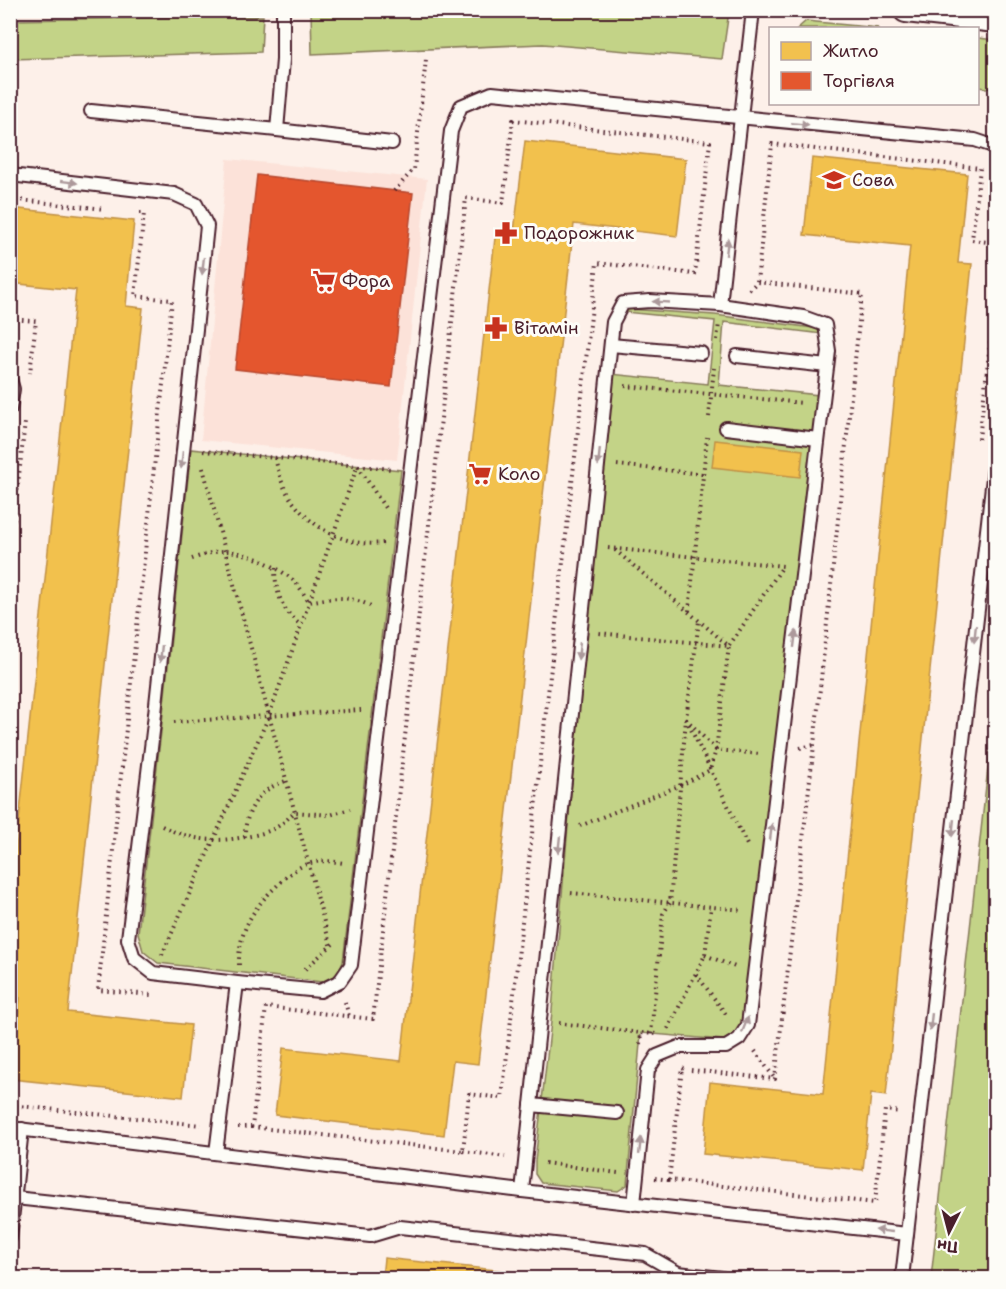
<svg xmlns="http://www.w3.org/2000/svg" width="1006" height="1289" viewBox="0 0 1006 1289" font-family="'Shantell Sans',sans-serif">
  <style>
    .built { fill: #fce2d9 }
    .green { fill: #c3d387; stroke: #867959; stroke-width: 1.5 }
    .homes { fill: #f2c14e; stroke: #c09044; stroke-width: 1.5 }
    .shops { fill: #e4572e; stroke: #b6462d; stroke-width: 1.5 }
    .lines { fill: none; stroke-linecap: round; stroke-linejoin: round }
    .service-casing { stroke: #4a1f2b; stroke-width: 16 }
    .minor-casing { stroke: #4a1f2b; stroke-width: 28 }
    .path { stroke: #4a1f2b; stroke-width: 4; stroke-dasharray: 1.5 4.5; stroke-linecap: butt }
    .service { stroke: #fdfcf7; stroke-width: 12 }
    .minor { stroke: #fdfcf7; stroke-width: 24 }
    .oneway { fill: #ac999b }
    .labels { text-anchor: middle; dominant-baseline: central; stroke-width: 6; stroke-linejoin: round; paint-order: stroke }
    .poi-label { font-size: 18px; fill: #4a1f2b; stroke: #fdfcf7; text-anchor: start }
  </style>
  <rect width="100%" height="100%" fill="#fdf0e9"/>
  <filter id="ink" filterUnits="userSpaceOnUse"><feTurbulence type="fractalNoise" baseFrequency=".0167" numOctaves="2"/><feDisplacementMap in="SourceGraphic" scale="12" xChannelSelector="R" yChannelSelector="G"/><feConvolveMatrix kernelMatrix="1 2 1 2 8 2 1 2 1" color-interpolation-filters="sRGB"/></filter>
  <g filter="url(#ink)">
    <path class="built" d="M227,159l200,20 -30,281 -196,-20z"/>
    <g class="green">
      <path d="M720,10l8,8 -6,41 -179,-15 -231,10 -1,-43z"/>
      <path d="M263,16l-2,36 -250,7v-39z"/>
      <path d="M806,21l73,7h-81z"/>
      <path d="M978,38l17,2v49l-17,-2z"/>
      <path d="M628,309l87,6 106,14 1,5 -98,-12 -5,63 100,10 -3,10 -73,617 -7,11 -12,7 -83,-7 -14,152 -9,6 -77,-8 -6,-9v-13l16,-139 34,-392 26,-256 97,10 7,-63 -91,-9z"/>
      <path d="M191,449l210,21 -58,492 -5,12 -16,8 -164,-19 -15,-12 -5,-18 24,-210z"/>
      <path d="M995,705v573h-64z"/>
    </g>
    <g class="homes">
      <path d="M525,141l161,18 -9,77 -103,-12 -96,840 -25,-3 -9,74 -169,-20 8,-67 118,13 95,-832 18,3z"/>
      <path d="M812,158l155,16 -9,89 14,1 -86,832 -15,-2 -8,76 -160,-16 7,-72 113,12 87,-848 -106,-11z"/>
      <path d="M10,208l124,13 -8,85 17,2 -75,704 123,13 -8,72 -172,-18 9,-81 -10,-1v-92l66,-615 -66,-7z"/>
      <path d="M715,440l88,10 -3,27 -88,-10z"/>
      <path d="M384,1258l186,20h-188z"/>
    </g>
    <path class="shops" d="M257,175l156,18 -22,194 -156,-18z"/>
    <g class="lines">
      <g class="service-casing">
        <g id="service">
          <path d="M283,10v50l-6,70 115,13"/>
          <path d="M91,111l186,19"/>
          <path d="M10,175l164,19 22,10 11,22 -53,497 -26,216 6,19 19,15 84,10 83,8 20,-10 11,-16 100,-834 10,-25 31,-13 483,47 21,7"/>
          <path d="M720,305l33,-295"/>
          <path d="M611,345l90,8"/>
          <path d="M737,356l90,10"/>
          <path d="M10,379l3,10 -3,20"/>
          <path d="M726,428l92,11"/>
          <path d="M531,1105l86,8"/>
          <path d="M10,1128l512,63"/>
          <path d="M216,1153l21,-170"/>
          <path d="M15,1198l355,38 30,-9 245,27 33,19 44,5"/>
          <path d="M634,1204l14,-134 9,-14 22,-9h47l13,-8 9,-14 81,-674 -4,-26 -22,-8 -83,-12 -70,-4 -27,2 -10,19 -91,869 385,43 89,-783"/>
          <path d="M10,1238l12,-109"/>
          <path d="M902,1278l5,-44"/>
        </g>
      </g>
      <g class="minor-casing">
        <path id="minor" d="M906,10l90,10"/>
      </g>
      <g class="path">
        <path d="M513,120l197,22 -15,132 -98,-11 -95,835 -33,-4 -6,57 -211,-24 14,-120 107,12 93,-821 37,5z"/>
        <path d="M394,191l20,-22 12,-110"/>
        <path d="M10,199l95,10"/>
        <path d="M140,213h4l-9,83 37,4 -74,690 53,5"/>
        <path d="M749,290l8,-8 15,-138 208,24 -8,72 24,3"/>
        <path d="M10,319l26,2 -6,52"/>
        <path d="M717,340l2,-17"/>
        <path d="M625,386l178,17"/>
        <path d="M709,417l5,-49"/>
        <path d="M979,439l17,-147"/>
        <path d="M203,451l189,18"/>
        <path d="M275,458c3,11 5,21 10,31 18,35 59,59 98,54"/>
        <path d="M617,465l86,9"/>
        <path d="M358,466l27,42"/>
        <path d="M203,468l128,480"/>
        <path d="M10,475l9,1"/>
        <path d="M608,548l175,18"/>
        <path d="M615,550l114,96 52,-77"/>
        <path d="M10,556l15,-134"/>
        <path d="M192,559c11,-4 25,-9 37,-8 21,2 52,17 67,32 5,6 9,13 13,19 26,-5 39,-7 64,5"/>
        <path d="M275,568c0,23 7,44 26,57"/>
        <path d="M689,611l18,-174"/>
        <path d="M686,719l62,128"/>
        <path d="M174,722l187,-12"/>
        <path d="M690,723l26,27 44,4"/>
        <path d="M800,748l14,-3"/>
        <path d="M162,826c28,14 52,17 83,11 12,-2 25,-5 35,-12 6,-4 10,-9 15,-13l35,3 20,-6"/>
        <path d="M580,826l101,-41 29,-15 6,-20 13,-104 -130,-13"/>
        <path d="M245,837c-1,-15 7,-35 19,-45 7,-5 15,-9 22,-11"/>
        <path d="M571,893l172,17"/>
        <path d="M162,955l107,-239 88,-249"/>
        <path d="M705,955l30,12"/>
        <path d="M239,965c-1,-35 16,-60 41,-82 8,-8 16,-15 27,-19 12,-4 25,-3 37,-1"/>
        <path d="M305,969l28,-25"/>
        <path d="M696,974l32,43"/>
        <path d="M345,1002l4,14"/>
        <path d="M559,1023l82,10"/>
        <path d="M668,1029l37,-74 6,-48"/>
        <path d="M651,1034l12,-120 7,-11 16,-184 13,-98"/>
        <path d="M640,1044l1,-11 15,1"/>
        <path d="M755,1051l20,28"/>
        <path d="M684,1069l-2,-1 -13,112 206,23 10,-93 15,2"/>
        <path d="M691,1070l84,9 39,-334 48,-451 -105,-12"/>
        <path d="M10,1105l191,20"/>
        <path d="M238,1127h14"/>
        <path d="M463,1151l42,6"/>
        <path d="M545,1163l73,10"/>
        <path d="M655,1178l14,2"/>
      </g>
      <use href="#service" class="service"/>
      <use href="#minor" class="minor"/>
    </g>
    <defs><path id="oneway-solid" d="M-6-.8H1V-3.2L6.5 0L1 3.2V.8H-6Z" transform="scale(1.5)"/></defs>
    <g class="oneway">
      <use href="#oneway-solid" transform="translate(800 124) rotate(5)"/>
      <use href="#oneway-solid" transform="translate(69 182) rotate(7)"/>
      <use href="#oneway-solid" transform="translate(727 247) rotate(-83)"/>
      <use href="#oneway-solid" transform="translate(203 266) rotate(96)"/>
      <use href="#oneway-solid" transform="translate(661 302) rotate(-177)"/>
      <use href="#oneway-solid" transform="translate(599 457) rotate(96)"/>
      <use href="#oneway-solid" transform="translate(182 460) rotate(96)"/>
      <use href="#oneway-solid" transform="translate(975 634) rotate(96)"/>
      <use href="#oneway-solid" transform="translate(795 639) rotate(-83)"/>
      <use href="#oneway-solid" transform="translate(579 651) rotate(96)"/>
      <use href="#oneway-solid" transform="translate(161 654) rotate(96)"/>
      <use href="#oneway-solid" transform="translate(953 828) rotate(96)"/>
      <use href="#oneway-solid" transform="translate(771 832) rotate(-83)"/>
      <use href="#oneway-solid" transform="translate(559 845) rotate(96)"/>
      <use href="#oneway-solid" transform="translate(931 1022) rotate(96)"/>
      <use href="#oneway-solid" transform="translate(745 1025) rotate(-68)"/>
      <use href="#oneway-solid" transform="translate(640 1146) rotate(-84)"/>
      <use href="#oneway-solid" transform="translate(884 1231) rotate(-174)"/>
    </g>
  </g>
  <defs>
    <g id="school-bare" transform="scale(1.8)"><path d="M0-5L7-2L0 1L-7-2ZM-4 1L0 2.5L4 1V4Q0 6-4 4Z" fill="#c8321e" stroke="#fdfcf7" stroke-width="2.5" paint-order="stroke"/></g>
    <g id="pharmacy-bare" transform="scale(1.8)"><path d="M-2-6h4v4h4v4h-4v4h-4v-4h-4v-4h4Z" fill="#c8321e" stroke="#fdfcf7" stroke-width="2.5" paint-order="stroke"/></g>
    <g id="supermarket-bare" transform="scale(1.8)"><path d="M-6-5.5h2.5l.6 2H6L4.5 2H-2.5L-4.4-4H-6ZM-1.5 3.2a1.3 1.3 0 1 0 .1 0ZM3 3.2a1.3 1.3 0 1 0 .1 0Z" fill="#c8321e" stroke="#fdfcf7" stroke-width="2.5" paint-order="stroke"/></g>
  </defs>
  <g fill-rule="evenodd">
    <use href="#school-bare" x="834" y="180"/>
    <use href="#pharmacy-bare" x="506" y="233"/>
    <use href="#supermarket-bare" x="324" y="281"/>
    <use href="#pharmacy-bare" x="496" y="328"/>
    <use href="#supermarket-bare" x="480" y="474"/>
  </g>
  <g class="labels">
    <g class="poi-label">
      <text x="852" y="180">Сова</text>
      <text x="524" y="233">Подорожник</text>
      <text x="342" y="281">Фора</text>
      <text x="514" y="328">Вітамін</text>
      <text x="498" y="474">Коло</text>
    </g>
  </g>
  <rect width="1006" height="1289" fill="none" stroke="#fdfcf7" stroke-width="36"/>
  <rect x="18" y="18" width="970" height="1253" fill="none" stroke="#4a1f2b" stroke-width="2" filter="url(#ink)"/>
  <rect x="769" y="27" width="210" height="78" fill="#fdfcf7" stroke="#b5a4a5" stroke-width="1.5"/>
  <rect x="781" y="42" width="30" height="18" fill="#f2c14e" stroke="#b5a4a5" stroke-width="1.5"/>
  <text x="823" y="57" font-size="18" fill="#4a1f2b">Житло</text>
  <rect x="781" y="72" width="30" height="18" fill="#e4572e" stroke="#b5a4a5" stroke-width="1.5"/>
  <text x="823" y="87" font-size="18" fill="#4a1f2b">Торгівля</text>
  <g transform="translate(949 1232) rotate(186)" stroke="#fdfcf7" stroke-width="4.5" paint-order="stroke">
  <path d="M0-4.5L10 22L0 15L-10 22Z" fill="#4a1f2b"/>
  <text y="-9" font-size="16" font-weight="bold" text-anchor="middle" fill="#4a1f2b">Пн</text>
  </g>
</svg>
